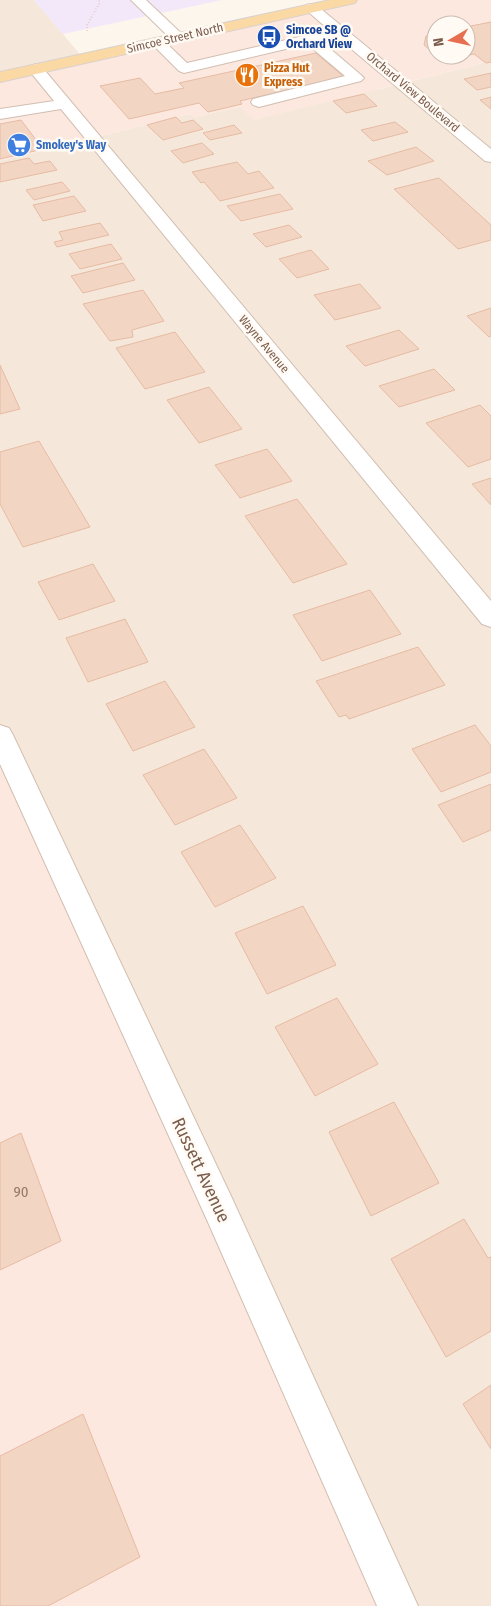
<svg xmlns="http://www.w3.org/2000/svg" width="491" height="1606" viewBox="0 0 491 1606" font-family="'Fira Sans Condensed',sans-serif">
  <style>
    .residential { fill: #f5e8da }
    .commercial { fill: #fde8e0; fill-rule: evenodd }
    .education { fill: #f3e8fa }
    .building { fill: #f3d5c3; stroke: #e6bba3 }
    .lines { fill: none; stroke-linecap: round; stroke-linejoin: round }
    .minor-casing { stroke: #d1beb0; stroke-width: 2 }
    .major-casing { stroke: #dad1cd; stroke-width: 2 }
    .path { stroke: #d9b8a5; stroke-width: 2; stroke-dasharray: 0.5 2.5; stroke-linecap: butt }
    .minor { fill: #fff; fill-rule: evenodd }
    .major { fill: #fbd9a5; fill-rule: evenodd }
    .labels { text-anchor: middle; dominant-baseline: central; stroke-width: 5; stroke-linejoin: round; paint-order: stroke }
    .far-transit-label { font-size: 12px; font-weight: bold; fill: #164399; stroke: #fffaf3; text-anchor: start }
    .far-street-label { font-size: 12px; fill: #7a5c4d; stroke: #fffaf3 }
    .far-food-label { font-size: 12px; font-weight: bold; fill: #c56008; stroke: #fffaf3; text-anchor: start }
    .far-shop-label { font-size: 12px; font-weight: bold; fill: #366cbe; stroke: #fffaf3; text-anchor: start }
    .near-number-label { font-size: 15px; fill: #987a6a }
    .near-street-label { font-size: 18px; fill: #7a5c4d; stroke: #fffaf3 }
  </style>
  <rect width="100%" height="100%" fill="#fdf6ec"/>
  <g class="residential">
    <path d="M0,0h34l49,58 -83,19z"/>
    <path d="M491,61v1545h-93l-398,-874v-571l189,-47 6,3 45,-10 140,-18z"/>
  </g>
  <g class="commercial">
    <path d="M355,0h136v61l-237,59 -14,-13 -45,10 -6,-3 -189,47v-84zM436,25h30v30h-30z"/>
    <path d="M0,736l400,870h-400z"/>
  </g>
  <path class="education" d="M34,0h188l-159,34z"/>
  <g class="building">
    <path d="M491,22v40l-5,1 -12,-9 -22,5 -16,-4h30v-28z"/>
    <path d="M436,34v21l-12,-10 2,-9z"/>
    <path d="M316,53l28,24 -104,24 2,3 -34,8 -9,-9 -70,16 -29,-33 40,-8 15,16 29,-6 -5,-5z"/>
    <path d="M491,73v14l-14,3 -13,-11z"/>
    <path d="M364,94l13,12 -31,7 -13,-12z"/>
    <path d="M491,97v12l-11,-9z"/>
    <path d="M176,117l6,6 11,-3 10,9 -40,11 -16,-15z"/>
    <path d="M21,120l22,29 -43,10v-35z"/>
    <path d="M395,122l13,10 -35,9 -12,-11z"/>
    <path d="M234,125l8,8 -32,7 -7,-7z"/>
    <path d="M202,143l12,11 -31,9 -12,-12z"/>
    <path d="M416,147l18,14 -47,14 -19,-14z"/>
    <path d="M29,158l5,6 16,-3 7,9 -57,12v-18z"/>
    <path d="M237,162l11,12 11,-3 15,17 -54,13 -16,-19 -3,1 -9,-11z"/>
    <path d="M439,178l52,47v15l-33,9 -64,-60z"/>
    <path d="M62,182l8,9 -36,9 -8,-10z"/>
    <path d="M280,194l13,15 -52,12 -14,-15z"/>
    <path d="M74,196l12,15 -43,10 -10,-16z"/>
    <path d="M100,223l9,12 -52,12 -3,-5 9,-2 -4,-8z"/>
    <path d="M289,225l13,12 -36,10 -13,-13z"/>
    <path d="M111,244l11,15 -42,10 -11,-15z"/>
    <path d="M311,250l18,19 -32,9 -18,-19z"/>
    <path d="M123,263l12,17 -52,13 -12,-17z"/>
    <path d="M360,284l21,24 -46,12 -21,-25z"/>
    <path d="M143,290l21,31 -32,9 1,7 -23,4 -27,-37z"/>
    <path d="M491,308v28l-2,1 -22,-21z"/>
    <path d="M399,330l20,19 -54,17 -19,-20z"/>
    <path d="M175,332l30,40 -60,17 -29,-41z"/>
    <path d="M0,365l20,44 -20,5z"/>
    <path d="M434,369l21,21 -56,17 -20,-21z"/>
    <path d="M209,387l33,42 -43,14 -32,-43z"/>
    <path d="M480,405l11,11v43l-23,8 -42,-44z"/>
    <path d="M39,441l51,86 -67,20 -23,-43v-52z"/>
    <path d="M267,449l25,32 -52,17 -25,-33z"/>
    <path d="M491,478v27l-19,-21z"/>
    <path d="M297,499l50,65 -54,19 -48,-67z"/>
    <path d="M93,564l22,37 -56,19 -21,-38z"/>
    <path d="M370,590l31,44 -79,27 -29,-46z"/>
    <path d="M125,619l23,43 -60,20 -22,-44z"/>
    <path d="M418,647l27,38 -96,34 -3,-4 -7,2 -23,-36z"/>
    <path d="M165,681l30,46 -62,24 -27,-47z"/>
    <path d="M475,725l16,21v26l-50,20 -29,-43z"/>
    <path d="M204,749l33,49 -62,27 -32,-50z"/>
    <path d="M491,784v46l-28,12 -25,-37z"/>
    <path d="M240,825l36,53 -61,29 -34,-55z"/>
    <path d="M303,906l33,59 -69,29 -32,-61z"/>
    <path d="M337,998l41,66 -63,32 -40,-69z"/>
    <path d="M394,1102l45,81 -68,33 -42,-84z"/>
    <path d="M21,1133l40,108 -61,29v-127z"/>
    <path d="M464,1219l24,39 3,-1v74l-45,26 -55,-98z"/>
    <path d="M491,1385v64l-28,-45z"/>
    <path d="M83,1414l57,143 -92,49h-48v-150z"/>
  </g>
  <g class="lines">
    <g class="minor-casing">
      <g id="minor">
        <path d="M131,0h15l36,34 2,3 -2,3h-10z"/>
        <path d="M311,4l5,1 175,144v13l-6,-1 -148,-124 -16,4 40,34 3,3 -3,3 -102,26 -6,-2 -2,-3 2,-3 92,-23 -38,-32 -123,29 -5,-2 -29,-29 2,-3h10l25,24 142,-33 -25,-22 2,-3z"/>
        <path d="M36,64l5,2 450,535v26l-9,-3 -421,-515 -61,10v-10l54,-8 -26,-32 3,-3z"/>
        <path d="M0,725l9,3 4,7 218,461 187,410h-41l-170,-386 -207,-456z"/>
      </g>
    </g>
    <g class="major-casing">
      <path id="major" d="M330,0h27l-2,3 -5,1 -350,78v-10z"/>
    </g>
    <path class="path" d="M87,31v-6l12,-21v-4"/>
    <use href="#minor" class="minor"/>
    <use href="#major" class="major"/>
  </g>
  <defs>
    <g id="bus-disc" transform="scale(1.25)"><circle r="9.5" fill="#1a4fb4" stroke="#fffaf3"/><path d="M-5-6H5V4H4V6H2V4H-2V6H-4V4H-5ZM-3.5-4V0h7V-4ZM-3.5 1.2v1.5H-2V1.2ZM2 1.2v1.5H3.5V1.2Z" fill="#fff"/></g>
    <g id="restaurant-disc" transform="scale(1.25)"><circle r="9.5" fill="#e8710a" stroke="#fffaf3"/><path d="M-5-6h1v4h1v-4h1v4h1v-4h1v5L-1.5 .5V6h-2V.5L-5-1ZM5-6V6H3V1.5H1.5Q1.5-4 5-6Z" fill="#fff"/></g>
    <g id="supermarket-disc" transform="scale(1.25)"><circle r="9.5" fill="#3f7fe0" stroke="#fffaf3"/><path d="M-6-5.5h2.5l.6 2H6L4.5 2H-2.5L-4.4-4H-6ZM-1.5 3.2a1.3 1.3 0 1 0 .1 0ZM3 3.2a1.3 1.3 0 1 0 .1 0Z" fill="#fff"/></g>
  </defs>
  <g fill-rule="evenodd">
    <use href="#bus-disc" x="269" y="37"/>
    <use href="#restaurant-disc" x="247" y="75"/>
    <use href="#supermarket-disc" x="19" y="145"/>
  </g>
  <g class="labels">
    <g class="far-transit-label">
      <text x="286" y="30">Simcoe SB @<tspan x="286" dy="14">Orchard View</tspan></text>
    </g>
    <g class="far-street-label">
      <text transform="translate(175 38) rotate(-13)">Simcoe Street North</text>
      <text transform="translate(413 92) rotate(40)">Orchard View Boulevard</text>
      <text transform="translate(264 344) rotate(50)">Wayne Avenue</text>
    </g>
    <g class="far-food-label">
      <text x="264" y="68">Pizza Hut<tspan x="264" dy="14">Express</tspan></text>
    </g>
    <g class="far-shop-label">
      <text x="36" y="145">Smokey's Way</text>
    </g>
    <g class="near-number-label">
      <text x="21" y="1192">90</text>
    </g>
    <g class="near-street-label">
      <text transform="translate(201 1170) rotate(65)">Russett Avenue</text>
    </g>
  </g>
  <g transform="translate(451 40) rotate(261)"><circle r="24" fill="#fffaf3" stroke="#cabbb1"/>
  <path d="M0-4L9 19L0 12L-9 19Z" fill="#e76f51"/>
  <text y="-8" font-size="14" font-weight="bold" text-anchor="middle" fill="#7a5c4d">N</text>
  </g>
</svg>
